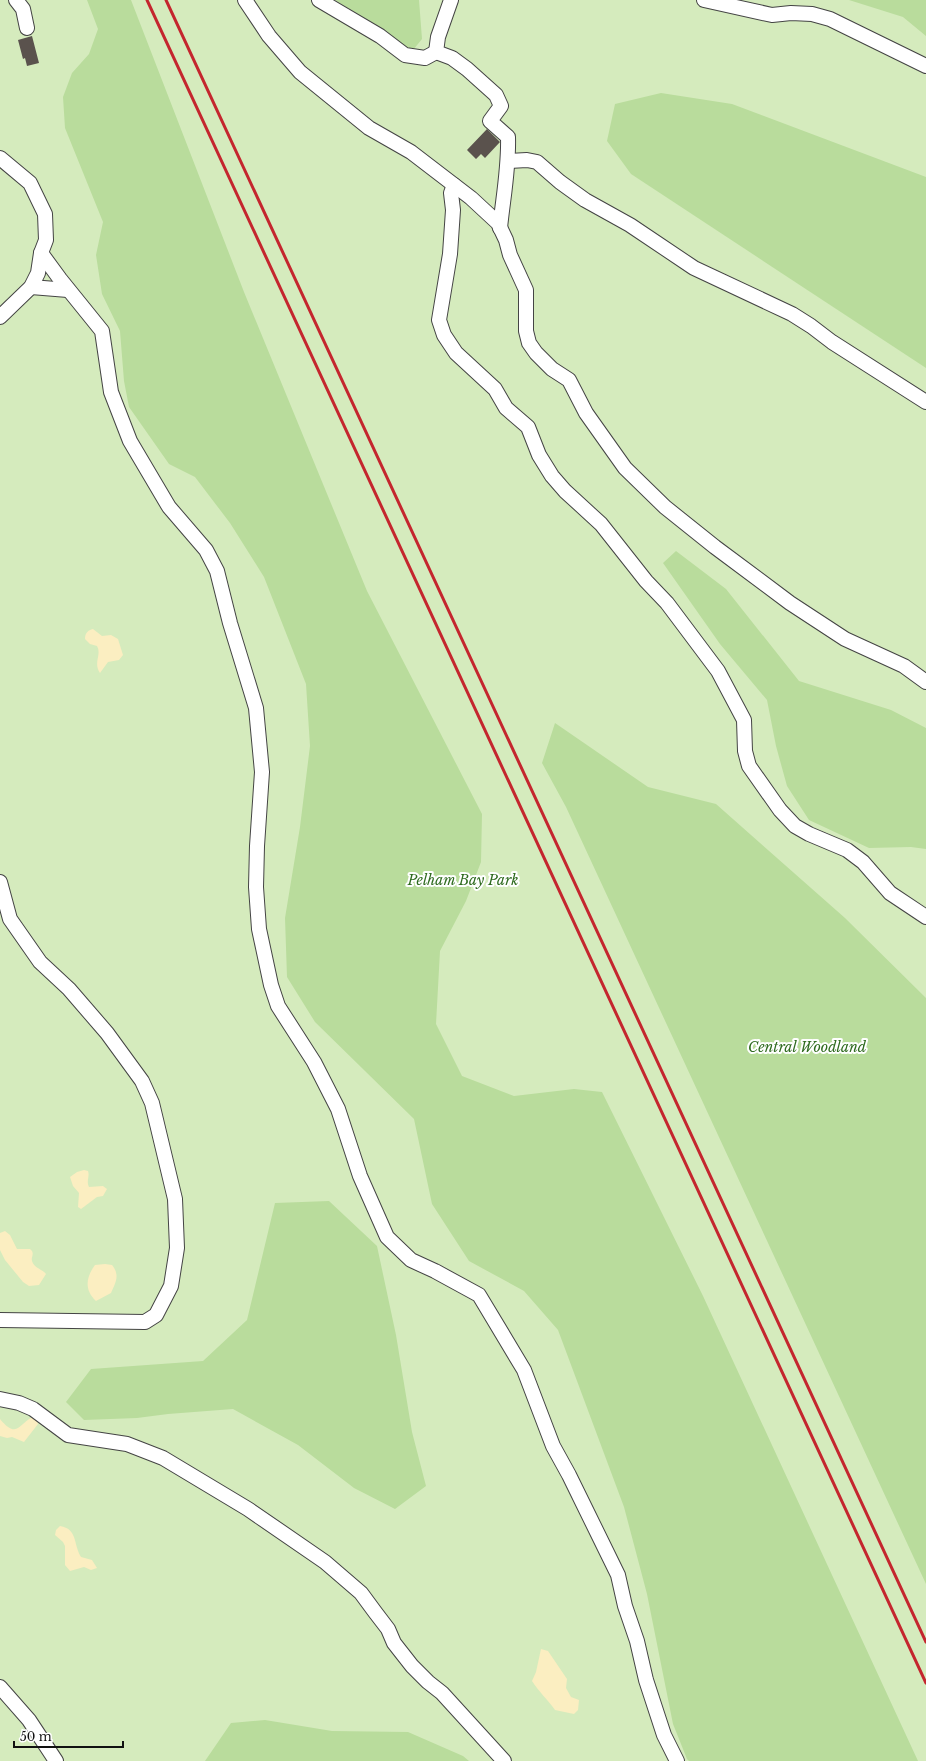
<svg xmlns="http://www.w3.org/2000/svg" width="926" height="1761" viewBox="0 0 926 1761" font-family="'Libre Baskerville',serif">
  <style>
    .green { fill: #d5ebbd }
    .forest { fill: #b9dc9c }
    .sand { fill: #fbeec1 }
    .building { fill: #5a524d }
    .lines { fill: none; stroke-linecap: round; stroke-linejoin: round }
    .minor-casing { stroke: #444; stroke-width: 16 }
    .minor { stroke: #fff; stroke-width: 14 }
    .rail { stroke: #c4262e; stroke-width: 3 }
    .labels { text-anchor: middle; dominant-baseline: central; stroke-width: 4; stroke-linejoin: round; paint-order: stroke }
    .park-label { font-size: 14px; font-style: italic; fill: #2f6b1f; stroke: #fff }
  </style>
  <rect width="100%" height="100%" fill="#fffdf5"/>
  <rect class="green" x="0" y="0" width="926" height="1761"/>
  <g class="forest">
    <path d="M87,0h44l113,292 123,299 115,223 -1,48 -15,39 -26,50 -4,73 26,52 52,20 60,-7 28,3 101,204 215,465h-229l-2,-2 -14,-35 -26,-130 -23,-87 -66,-177 -34,-39 -55,-30 -37,-57 -18,-85 -99,-97 -28,-45 -2,-59 15,-91 10,-81 -4,-62 -42,-107 -34,-54 -35,-46 -26,-13 -40,-57 -5,-26 -4,-50 -18,-37 -6,-39 7,-33 -38,-94 -2,-31 9,-24 17,-19 9,-25z"/>
    <path d="M335,0h84l3,39 -9,11 -11,-3 -26,-21z"/>
    <path d="M849,0h77v36l-23,-19z"/>
    <path d="M661,93l71,11 194,73v191l-295,-194 -24,-33 8,-37z"/>
    <path d="M676,551l50,38 73,92 92,29 35,18v121l-15,-2 -42,1 -60,-28 -22,-34 -11,-40 -9,-46 -47,-56 -57,-81z"/>
    <path d="M555,723l93,64 68,17 129,114 81,80v586l-360,-777 -24,-44z"/>
    <path d="M329,1201l48,45 19,89 16,97 14,54 -31,23 -41,-21 -56,-43 -65,-36 -65,5 -31,4 -53,2 -18,-18 25,-33 112,-8 44,-41 28,-117z"/>
    <path d="M265,1720l67,11 76,1 55,24 6,5h-264l26,-38z"/>
  </g>
  <g class="sand">
    <path d="M93,629l9,7 9,-1 7,4 5,16 -4,5 -11,2 -8,11c-7,-11 2,-18 -3,-27l-7,-2 -5,-5c0,-6 3,-9 8,-10z"/>
    <path d="M84,1170l4,1c2,5 -2,10 1,16l14,-1 4,3 -4,7 -6,1 -16,12 -3,-2 1,-14 -6,-7 -3,-9 7,-5z"/>
    <path d="M5,1231l5,4 7,14h13l2,2c2,4 -1,6 0,10 2,7 10,8 14,13l-7,11 -10,1 -6,-4 -18,-22 -5,-10v-17z"/>
    <path d="M105,1264l7,1c8,10 4,17 -1,28l-15,8c-12,-11 -10,-24 -1,-36z"/>
    <path d="M36,1416l2,8 -14,18 -12,-5 -5,1 -7,-2v-17c19,23 19,1 36,-3z"/>
    <path d="M60,1526c18,3 13,18 21,31l11,3 5,8 -6,2 -7,-3 -14,4 -5,-6v-19l-2,-4 -8,-7 1,-5z"/>
    <path d="M541,1649l7,2 19,28 -1,9 5,9 8,3 -1,10 -4,4 -19,-4c-7,-10 -16,-18 -23,-29l4,-9z"/>
  </g>
  <g class="building">
    <path d="M32,36l7,27 -12,3 -2,-8 -2,1 -5,-19z"/>
    <path d="M487,129l13,13 -15,16 -4,-4 -5,5 -9,-9z"/>
  </g>
  <g class="lines">
    <g class="minor-casing">
      <g id="minor">
        <path d="M16,0l7,9 4,19"/>
        <path d="M245,0l24,36 31,36 69,56 42,24 60,46 27,25 8,17 4,15 16,35v41l3,12 7,10 16,16 17,11 17,33 39,55 40,39 50,40 75,56 55,36 59,27 22,16"/>
        <path d="M319,0l61,36 25,19 20,3 11,-6"/>
        <path d="M451,0l-13,37 -2,15 16,6 15,11 29,26 5,11 -11,15 18,16c1,31 -5,61 -8,91"/>
        <path d="M704,0l68,15 19,-2 21,1 18,5 96,47"/>
        <path d="M0,158l30,25 15,31 1,26 -5,13 -3,20 -7,14 -31,30"/>
        <path d="M509,161l18,-1 10,2 23,20 25,18 45,25 64,43 98,46 19,12 21,16 94,60"/>
        <path d="M454,185l-3,8 2,17 -3,44 -11,66 5,15 12,18 39,36 11,19 22,19 11,28 13,21 13,15 36,33 45,57 21,22 51,68 26,49 1,31 4,15 31,44 15,16 14,8 38,16 16,12 27,31 36,24"/>
        <path d="M41,253l19,26 42,52 9,61 19,49 39,66 37,43 11,21 13,52 26,85 6,64 -5,74 -1,41 3,42 12,56 7,21 36,56 24,47 22,67 27,61 24,23 24,11 44,24 45,75 29,76 16,29 49,100 7,31 12,35 9,39 18,55 13,26"/>
        <path d="M31,287l37,3"/>
        <path d="M0,882l10,37 30,43 29,27 38,44 35,48 10,22 23,96 2,49 -6,38 -15,29 -11,7 -145,-2"/>
        <path d="M0,1399l19,4 14,6 35,26 59,9 36,14 85,51 77,53 36,31 14,19 13,17 6,14 18,23 16,16 14,11 62,68"/>
        <path d="M0,1687l29,33 27,41"/>
      </g>
    </g>
    <use href="#minor" class="minor"/>
    <g class="rail">
      <path d="M147,0l779,1683"/>
      <path d="M166,0l760,1642"/>
    </g>
  </g>
  <g class="labels">
    <g class="park-label">
      <text x="463" y="880">Pelham Bay Park</text>
      <text x="807" y="1047">Central Woodland</text>
    </g>
  </g>
  <path d="M14 1741v6h109v-6" fill="none" stroke="#111111" stroke-width="2"/>
  <text x="20" y="1741" font-size="12" fill="#111111" stroke="#ffffff" stroke-width="3" paint-order="stroke">50 m</text>
</svg>
